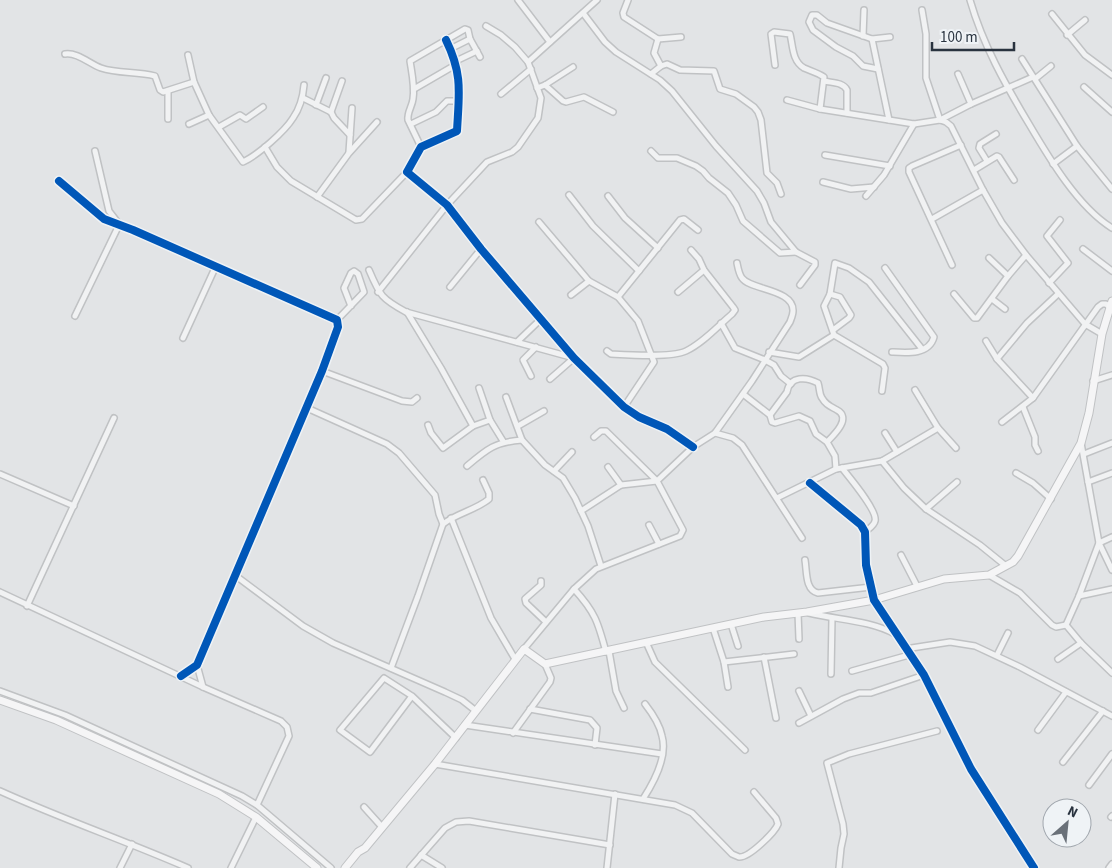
<svg xmlns="http://www.w3.org/2000/svg" width="1112" height="868" viewBox="0 0 1112 868" font-family="'Source Sans 3',sans-serif">
  <style>
    .lines { fill: none; stroke-linecap: round; stroke-linejoin: round }
    .minor-casing { stroke: #c0c2c4; stroke-width: 8 }
    .secondary-casing { stroke: #c0c2c4; stroke-width: 9 }
    .minor { stroke: #f1f2f3; stroke-width: 5 }
    .secondary { stroke: #f5f5f6; stroke-width: 7 }
    .cycleway-casing { stroke: #eff3f6; stroke-width: 11 }
    .cycleway { stroke: #0057b8; stroke-width: 8 }
  </style>
  <rect width="100%" height="100%" fill="#e2e4e6"/>
  <g class="lines">
    <g class="minor-casing">
      <g id="minor">
        <path d="M518,0l32,42"/>
        <path d="M628,0l-5,13 1,4 34,22 23,-2"/>
        <path d="M970,0c13,45 35,84 59,124 20,34 49,83 83,104"/>
        <path d="M922,10l4,24v44l14,42"/>
        <path d="M583,13l22,29 11,10 44,28 12,11 44,55 41,45 7,12 7,19 25,30 19,10v3l-15,20"/>
        <path d="M1052,14l33,41 27,20"/>
        <path d="M1067,35l18,-15"/>
        <path d="M863,36l1,-26"/>
        <path d="M658,39l-4,14 7,13"/>
        <path d="M872,39l17,81"/>
        <path d="M446,40c17,35 13,53 11,91l-36,16 -14,25 40,33 34,44 93,109 50,49 15,10 28,12 26,18"/>
        <path d="M450,49l20,-10"/>
        <path d="M65,54c12,-2 25,10 36,14 17,6 36,3 54,8l5,14 3,2 31,-10"/>
        <path d="M188,55l6,27 15,33 34,47c15,-7 42,-31 50,-44 7,-10 10,-21 11,-33"/>
        <path d="M1022,59l55,87 35,43"/>
        <path d="M456,61l21,-10"/>
        <path d="M528,62l69,-62"/>
        <path d="M775,65l-4,-31 3,-2 16,2c3,12 2,27 14,34 7,3 14,5 20,9l-4,32"/>
        <path d="M878,69l-15,-3 -10,-10 -17,-9 -23,-17 -4,-8 3,-7h5l10,8 45,16 18,-2"/>
        <path d="M651,74l10,-8 6,-2 13,6 34,1 6,18 16,5 18,13 4,5 3,8 6,53 10,10 4,11"/>
        <path d="M958,74l13,30"/>
        <path d="M1035,79l16,-13"/>
        <path d="M824,81c8,2 19,1 23,9v23"/>
        <path d="M545,85l18,16 3,1 18,-5 29,15"/>
        <path d="M1084,87l28,25"/>
        <path d="M537,88l8,-3 28,-18"/>
        <path d="M414,89l43,-25"/>
        <path d="M168,91v28"/>
        <path d="M501,94l30,-25"/>
        <path d="M303,98l28,14 3,6 16,17"/>
        <path d="M787,100l33,9 94,15 26,-4 31,-16 62,-27"/>
        <path d="M316,105l10,-27"/>
        <path d="M331,112l11,-31"/>
        <path d="M940,120l6,2 5,4 32,64 19,33 24,32 59,69 17,10"/>
        <path d="M189,124l20,-9"/>
        <path d="M411,124l25,-12 11,-11h11"/>
        <path d="M219,127l21,-12 6,4 17,-12"/>
        <path d="M265,147l12,20 14,14 65,39 6,-1 45,-47"/>
        <path d="M421,147l-13,-27c-1,-8 4,-13 5,-21 2,-12 -1,-25 -3,-38l55,-32 3,1 2,9 10,18"/>
        <path d="M95,151l14,60 10,13"/>
        <path d="M651,151l7,7h19l19,8 7,5 6,7 19,15 8,12 7,16 37,32 16,-1"/>
        <path d="M349,152l3,-44"/>
        <path d="M825,155l65,11"/>
        <path d="M987,161l-8,-13 1,-4 16,-10"/>
        <path d="M1053,164l24,-18"/>
        <path d="M974,170l23,-14 2,1 15,23"/>
        <path d="M59,181l45,38 29,11 204,90 1,7 -16,44 -125,294 -16,11"/>
        <path d="M823,182l28,7 23,-2"/>
        <path d="M569,195l24,31 46,45"/>
        <path d="M608,196l17,22 33,30"/>
        <path d="M866,196l18,-21 30,-51"/>
        <path d="M317,197l32,-44 28,-31"/>
        <path d="M932,219l51,-29"/>
        <path d="M539,222l50,59 29,16 20,24 16,41 -30,45"/>
        <path d="M1083,249l29,22"/>
        <path d="M989,258l19,18"/>
        <path d="M952,265l-43,-93v-4l3,-2 49,-21"/>
        <path d="M885,268l49,69c-5,18 -27,16 -42,15"/>
        <path d="M369,270c11,26 13,29 37,42l168,46"/>
        <path d="M1049,283l19,-20 -21,-27 13,-16"/>
        <path d="M450,287l31,-38"/>
        <path d="M378,292l69,-87 40,-43 25,-10 6,-5 20,-29 3,-20 -13,-36 -13,-15 -14,-12 -15,-9"/>
        <path d="M678,292l26,-22"/>
        <path d="M830,294l10,3 11,18 -2,3 -16,12"/>
        <path d="M954,294l20,24h3l31,-42 18,-21"/>
        <path d="M571,295l18,-14"/>
        <path d="M618,297l62,-77 4,-1 14,11"/>
        <path d="M992,299l13,10"/>
        <path d="M407,312l34,56 32,58"/>
        <path d="M75,316l44,-91"/>
        <path d="M337,320l27,-28 -6,-18 -4,-3 -3,2 -7,15 7,18"/>
        <path d="M721,323l14,25 30,12 9,5 7,11 10,8"/>
        <path d="M183,338l32,-70"/>
        <path d="M986,341l11,18 36,39"/>
        <path d="M517,342l24,-23"/>
        <path d="M607,351l4,3c18,1 60,4 75,-3 17,-8 32,-25 46,-37l3,-4 -2,-3 -29,-37 -5,-11 -8,-9"/>
        <path d="M769,352l30,5 35,-22"/>
        <path d="M997,359l30,-36 31,-29"/>
        <path d="M322,371l80,30 10,1 5,-4"/>
        <path d="M531,376l-8,-16 13,-13"/>
        <path d="M550,379l24,-21"/>
        <path d="M1093,381l19,-6"/>
        <path d="M479,388l11,32 13,21"/>
        <path d="M915,390l23,38 18,20"/>
        <path d="M882,391l3,-23 -2,-4 -49,-29 -10,-29 6,-12 5,-31 14,5 20,14 53,67"/>
        <path d="M743,394l27,21 2,7 3,1 24,-7 11,5 6,13 11,8 8,14 1,13"/>
        <path d="M506,397l16,43 23,25 18,13 12,20 13,28 13,40"/>
        <path d="M1023,407l12,30v8l3,6"/>
        <path d="M307,408l80,36 12,9 36,42 4,19 4,10 -25,72 -27,72"/>
        <path d="M770,415l17,-23c3,-17 20,-15 31,-9 2,6 1,11 4,15 4,7 8,8 15,12 15,8 -3,25 -10,32"/>
        <path d="M1002,422l31,-24 65,-91 4,-3h4l6,5"/>
        <path d="M428,425l3,8 12,15 30,-22 17,-6"/>
        <path d="M518,426l26,-15"/>
        <path d="M715,433l18,5 9,7 60,93"/>
        <path d="M885,433l12,19"/>
        <path d="M1081,443l18,100 13,27"/>
        <path d="M1084,454l28,-11"/>
        <path d="M882,461l22,27 22,21 54,36 26,21"/>
        <path d="M467,466c20,-17 28,-24 55,-26"/>
        <path d="M608,467l13,18"/>
        <path d="M842,468c7,9 36,43 33,53 -1,5 -7,8 -10,11"/>
        <path d="M554,471l18,-19"/>
        <path d="M1016,473l17,10 18,16"/>
        <path d="M0,474l74,32"/>
        <path d="M1088,482l24,-9"/>
        <path d="M810,483l51,42 4,7 1,33 8,35 50,75 47,94 63,99"/>
        <path d="M777,498l59,-29 46,-8 56,-33"/>
        <path d="M926,509l31,-27"/>
        <path d="M581,511l40,-26 36,-4 36,-34 22,-14 37,-52 38,-59c1,-3 3,-7 3,-11 1,-22 -43,-21 -51,-33 -3,-4 -4,-10 -5,-15"/>
        <path d="M451,518l40,100 24,41"/>
        <path d="M443,524c14,-11 33,-14 46,-25v-6l-6,-13"/>
        <path d="M649,525l10,19"/>
        <path d="M901,555l16,31"/>
        <path d="M805,560c2,12 0,30 13,33l53,-6"/>
        <path d="M989,575l31,18 32,32 4,2 10,-2"/>
        <path d="M236,576l67,50 30,17 112,49 17,8 14,11"/>
        <path d="M541,581v4l-16,14 1,4 20,19"/>
        <path d="M574,589c21,23 24,33 32,63"/>
        <path d="M0,592l203,95 78,34 6,6 2,9 -32,69"/>
        <path d="M1079,596l33,-7"/>
        <path d="M27,606l87,-188"/>
        <path d="M798,613l1,26"/>
        <path d="M809,613c29,7 60,7 86,21"/>
        <path d="M731,624l7,22"/>
        <path d="M1066,625l13,-29 20,-53 13,-6"/>
        <path d="M1066,625l15,18 31,30"/>
        <path d="M713,628l11,34 4,25"/>
        <path d="M646,642l9,20 90,88"/>
        <path d="M524,649l50,-60 22,-20 84,-33 3,-6 -26,-49 -51,-50h-5l-7,6"/>
        <path d="M905,649l45,-7 25,4 45,21 92,49"/>
        <path d="M609,651l7,40 8,17"/>
        <path d="M997,655l11,-22"/>
        <path d="M764,657l12,61"/>
        <path d="M1058,659l23,-16"/>
        <path d="M724,662l70,-8"/>
        <path d="M197,665l6,22"/>
        <path d="M852,671l57,-16"/>
        <path d="M831,674l1,-56"/>
        <path d="M0,691l65,24 177,81 15,9 74,63"/>
        <path d="M799,691l12,25"/>
        <path d="M412,696l-42,56 -30,-22 44,-52 28,18 44,42"/>
        <path d="M530,709l60,11 7,8 -2,17"/>
        <path d="M799,723l44,-24 16,-6h12l53,-18"/>
        <path d="M465,725l197,29"/>
        <path d="M1038,730l28,-38"/>
        <path d="M513,733l37,-51 1,-4 -6,-14"/>
        <path d="M1063,762l40,-51"/>
        <path d="M435,764l240,41 17,8 40,41c0,0 7,3 7,3 10,1 36,-25 39,-33l-2,-6 -22,-26"/>
        <path d="M1089,785l23,-31"/>
        <path d="M0,791c62,28 126,50 188,77"/>
        <path d="M643,799c11,-17 25,-42 19,-63 -2,-11 -10,-23 -17,-32"/>
        <path d="M364,807l18,20"/>
        <path d="M1111,817l1,-1"/>
        <path d="M421,855l21,13"/>
        <path d="M120,868l12,-24"/>
        <path d="M231,868l25,-51"/>
        <path d="M410,868l35,-40 11,-6 13,-1 141,24"/>
        <path d="M607,868l8,-74"/>
        <path d="M839,868l2,-20 3,-14 -1,-10 -16,-61 22,-9 88,-23"/>
        <path d="M1109,868l3,-4"/>
      </g>
    </g>
    <g class="secondary-casing">
      <g id="secondary">
        <path d="M0,700l56,20 163,74 37,23 61,51"/>
        <path d="M345,868l13,-16 7,-4 70,-84 89,-115 21,15 219,-47 43,-5 67,-12 70,-21 45,-4 24,-13 5,-6 63,-113 8,-30 13,-79 10,-33"/>
      </g>
    </g>
    <use href="#minor" class="minor"/>
    <use href="#secondary" class="secondary"/>
    <g class="cycleway-casing">
      <g id="cycleway">
        <path d="M446,40c17,35 13,53 11,91l-36,16 -14,25 40,33 34,44 93,109 50,49 15,10 28,12 26,18"/>
        <path d="M59,181l45,38 29,11 204,90 1,7 -16,44 -125,294 -16,11"/>
        <path d="M810,483l51,42 4,7 1,33 8,35 50,75 47,94 63,99"/>
      </g>
    </g>
    <use href="#cycleway" class="cycleway"/>
  </g>
  <g transform="translate(1067 823) rotate(27)"><circle r="24" fill="#eff3f6" stroke="#a0a6ad"/>
  <path d="M0-4L9 19L0 12L-9 19Z" fill="#6a7179"/>
  <text y="-8" font-size="14" font-weight="bold" text-anchor="middle" fill="#29333f">N</text>
  </g>
  <path d="M932 42v8h82v-8" fill="none" stroke="#29333f" stroke-width="2.5"/>
  <text x="940" y="42" font-size="15" fill="#29333f" stroke="#eff3f6" stroke-width="4" paint-order="stroke">100 m</text>
</svg>
